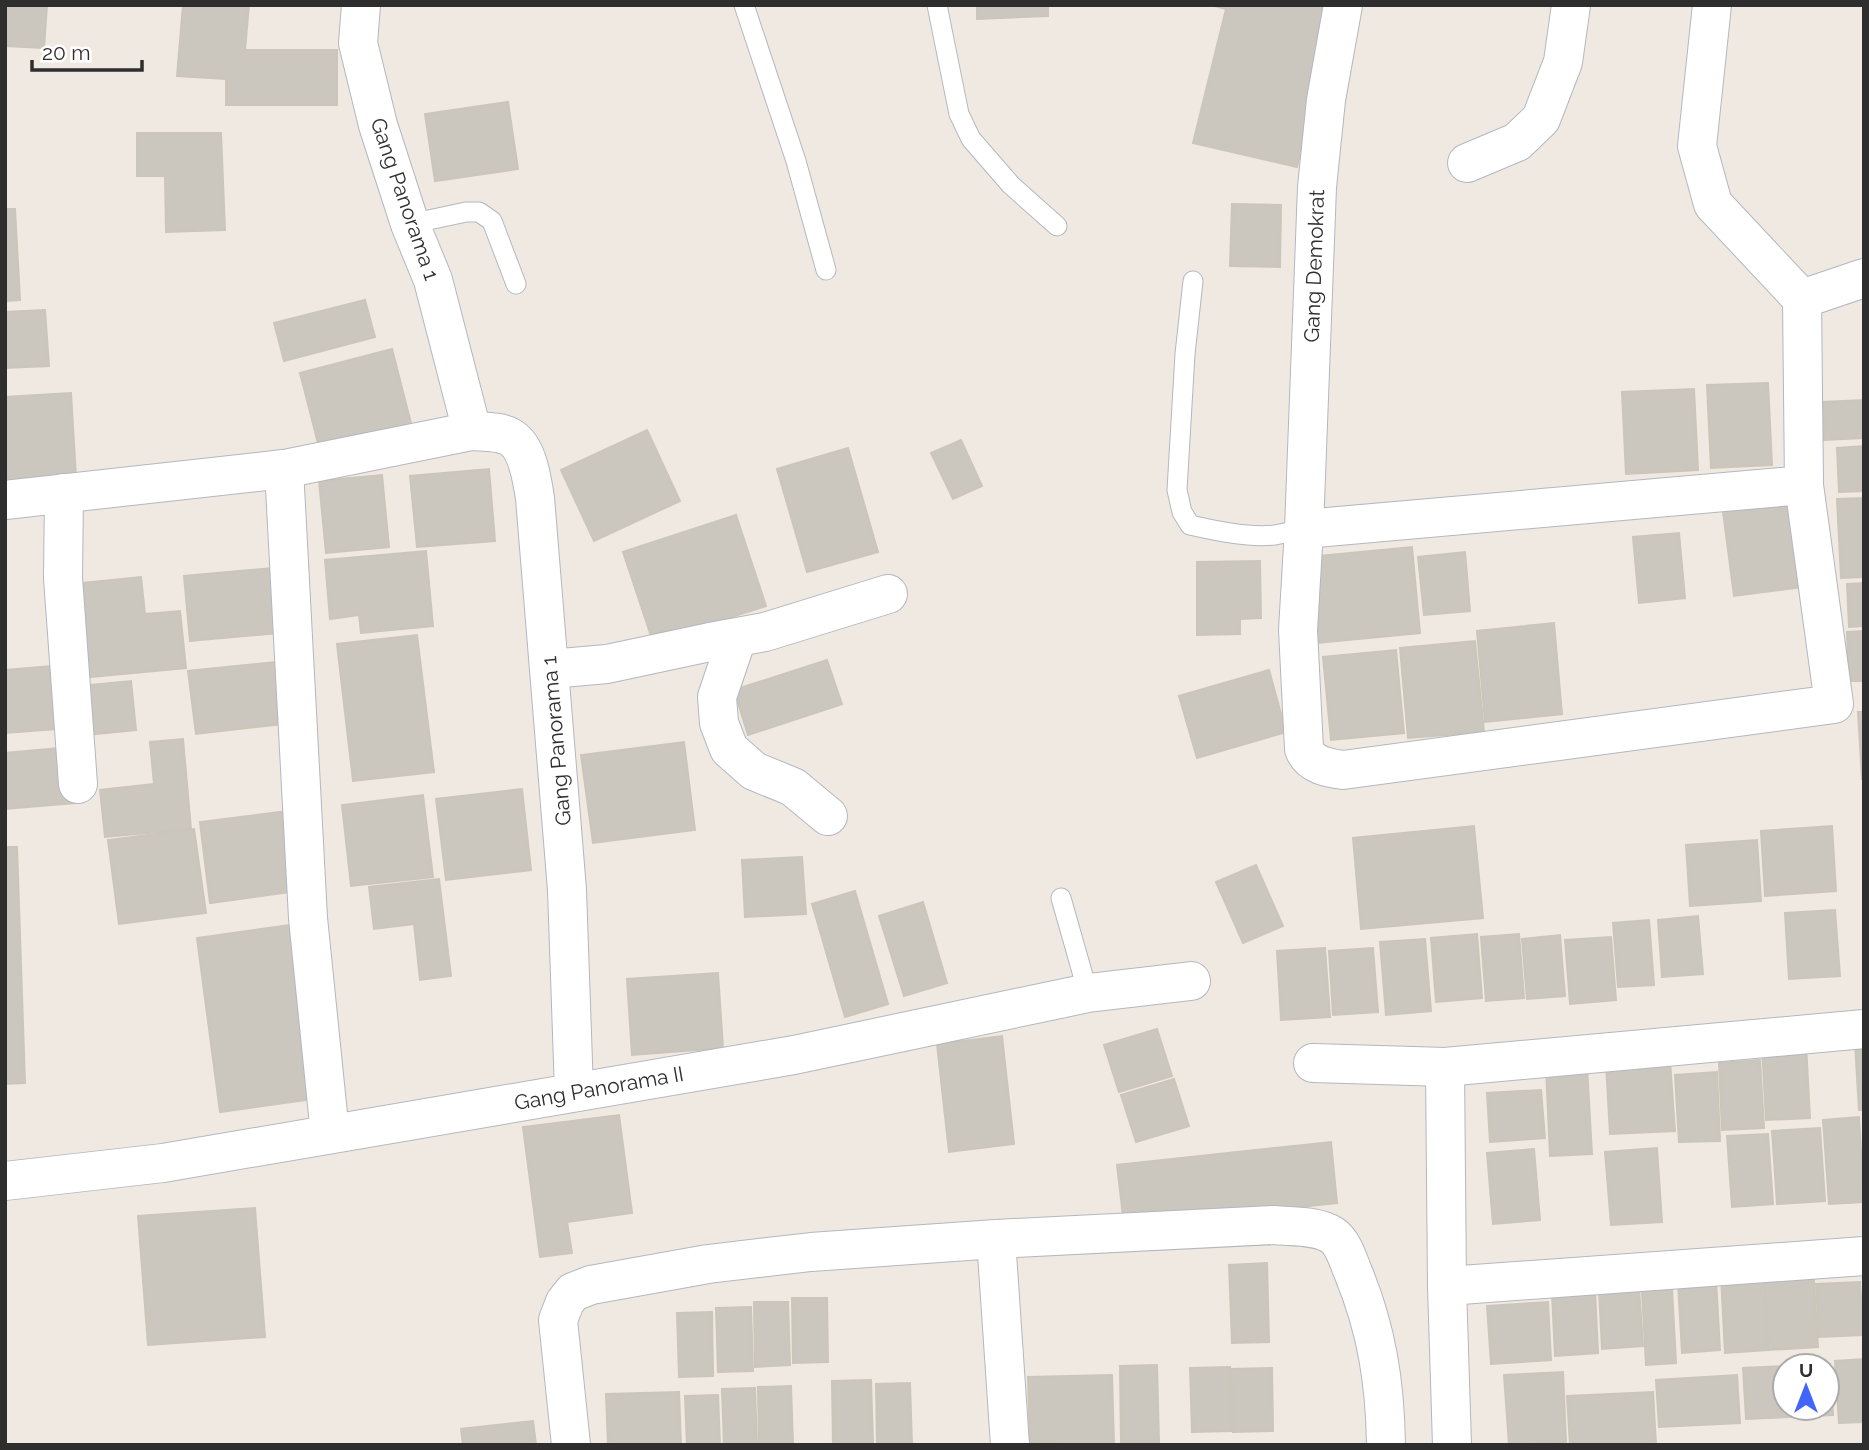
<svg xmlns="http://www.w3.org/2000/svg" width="1869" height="1450" viewBox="0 0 1869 1450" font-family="Raleway,sans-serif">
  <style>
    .building { fill: #cbc7bf; stroke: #cbc5ba; stroke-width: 2 }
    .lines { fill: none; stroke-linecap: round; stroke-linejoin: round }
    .service-casing { stroke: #b4b7c1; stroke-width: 21 }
    .minor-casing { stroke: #b4b7c1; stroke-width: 40 }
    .service { stroke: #fff; stroke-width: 19 }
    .minor { stroke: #fff; stroke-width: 38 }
    .labels { text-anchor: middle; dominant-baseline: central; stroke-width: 7; stroke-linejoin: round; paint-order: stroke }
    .street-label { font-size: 21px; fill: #2e2e2e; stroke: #fff }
  </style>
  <rect width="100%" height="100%" fill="#efe9e1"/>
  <g class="building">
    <path d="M5,5h42l-3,43 -39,-2z"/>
    <path d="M183,5h66l-4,45h92v55h-111v-26l-49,-3z"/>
    <path d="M977,5h71v11l-71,3z"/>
    <path d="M1211,5h124l-38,162 -104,-24 33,-134z"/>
    <path d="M508,102l10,67 -83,12 -10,-67z"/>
    <path d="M137,133h84l4,97 -59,2 -1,-56h-28z"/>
    <path d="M1232,204l49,1 -1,62 -50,-1z"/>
    <path d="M5,209h10l5,91 -15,1z"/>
    <path d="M365,300l10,37 -91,24 -10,-38z"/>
    <path d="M45,310l4,56 -44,2v-56z"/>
    <path d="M392,349l20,78 -92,24 -20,-78z"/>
    <path d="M1768,383l4,82 -61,3 -4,-83z"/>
    <path d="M1694,389l4,81 -72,4 -4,-82z"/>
    <path d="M71,393l5,84 -71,4v-84z"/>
    <path d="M1864,400v38l-40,2 -1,-38z"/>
    <path d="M647,430l33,71 -86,40 -33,-71z"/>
    <path d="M961,440l21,46 -29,13 -22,-46z"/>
    <path d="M1864,446v45l-25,1 -2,-44z"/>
    <path d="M848,448l30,104 -71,20 -30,-103z"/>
    <path d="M489,469l6,72 -78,6 -7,-71z"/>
    <path d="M382,475l7,72 -63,6 -7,-72z"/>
    <path d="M1791,495l12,92 -69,9 -12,-92z"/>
    <path d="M1864,498v79l-23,1 -4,-79z"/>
    <path d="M736,515l30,91 -113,36 -30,-90z"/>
    <path d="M1679,533l6,65 -46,5 -6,-66z"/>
    <path d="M1412,547l8,86 -103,10 -8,-86z"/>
    <path d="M426,551l7,75 -72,7 -2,-18 -29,4 -5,-59z"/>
    <path d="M1465,552l5,59 -46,4 -6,-58z"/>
    <path d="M1260,561l1,57 -21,1v15l-43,1v-73z"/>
    <path d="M272,568l6,65 -88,8 -6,-65z"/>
    <path d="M141,577l4,37 35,-3 6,57 -105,10 -8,-94z"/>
    <path d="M1864,583v43l-15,1 -2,-43z"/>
    <path d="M1554,623l8,91 -77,8 -8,-91z"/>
    <path d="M1864,631v50h-15l-2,-49z"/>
    <path d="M417,635l17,137 -81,9 -16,-137z"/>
    <path d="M1475,641l9,91 -76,6 -8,-90z"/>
    <path d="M1396,650l8,83 -73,7 -8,-83z"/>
    <path d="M827,660l15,44 -94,31 -14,-45z"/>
    <path d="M276,662l7,62 -87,10 -8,-63z"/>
    <path d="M52,666l5,63 -52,4v-63z"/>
    <path d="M1269,670l17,62 -89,26 -18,-62z"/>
    <path d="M131,681l5,49 -50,5 -5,-49z"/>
    <path d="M1858,712h6v67h-2z"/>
    <path d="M183,739l8,90 -86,8 -5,-47 54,-6 -4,-42z"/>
    <path d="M684,742l11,88 -102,13 -12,-88z"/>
    <path d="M70,747l5,56 -70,6v-56z"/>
    <path d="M522,789l9,81 -85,10 -10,-81z"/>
    <path d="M423,795l10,82 -82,9 -9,-81z"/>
    <path d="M287,811l11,80 -88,12 -10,-81z"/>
    <path d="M1474,826l9,92 -122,11 -8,-91z"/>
    <path d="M1832,826l4,65 -71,5 -4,-65z"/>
    <path d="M194,829l12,84 -87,11 -11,-84z"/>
    <path d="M1757,840l4,61 -71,5 -4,-61z"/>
    <path d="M5,847h12l8,236 -20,1z"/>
    <path d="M802,857l4,57 -61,3 -3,-57z"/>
    <path d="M1256,865l27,61 -40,17 -27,-61z"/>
    <path d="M439,879l12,97 -31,4 -6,-56 -40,5 -5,-42z"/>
    <path d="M855,891l33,113 -43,13 -33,-113z"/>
    <path d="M923,902l24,81 -43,13 -25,-80z"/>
    <path d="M1835,910l5,66 -51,3 -4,-66z"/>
    <path d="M1698,916l5,58 -41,3 -4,-57z"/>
    <path d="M1649,920l5,65 -36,2 -5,-64z"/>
    <path d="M298,924l23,174 -101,14 -23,-174z"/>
    <path d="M1477,934l5,64 -46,4 -5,-64z"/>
    <path d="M1519,934l5,64 -38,3 -5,-64z"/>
    <path d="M1560,935l5,61 -38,3 -5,-60z"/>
    <path d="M1611,937l5,63 -46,4 -5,-64z"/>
    <path d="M1425,939l6,72 -45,4 -6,-73z"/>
    <path d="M1325,948l5,69 -49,3 -4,-69z"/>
    <path d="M1373,948l5,64 -45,3 -4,-64z"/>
    <path d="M718,973l5,75 -91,7 -5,-76z"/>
    <path d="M1157,1029l15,47 -53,16 -15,-47z"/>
    <path d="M1002,1036l12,108 -65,8 -12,-108z"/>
    <path d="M1864,1042v68h-5l-4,-67z"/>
    <path d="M1806,1044l4,74 -44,2 -4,-74z"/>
    <path d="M1760,1060l4,68 -42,2 -3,-67z"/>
    <path d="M1670,1061l5,70 -65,3 -4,-70z"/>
    <path d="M1587,1066l5,88 -42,2 -4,-88z"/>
    <path d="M1717,1072l3,69 -41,1 -4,-67z"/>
    <path d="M1174,1079l15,47 -53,16 -15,-47z"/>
    <path d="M1541,1090l4,48 -55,4 -3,-49z"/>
    <path d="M619,1115l13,98 -65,9 5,31 -32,4 -17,-130z"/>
    <path d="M1859,1117l5,85 -35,2 -6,-84z"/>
    <path d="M1820,1128l5,73 -48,3 -5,-73z"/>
    <path d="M1768,1134l5,70 -41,3 -5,-71z"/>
    <path d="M1331,1142l6,61 -213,22 -7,-60z"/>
    <path d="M1657,1148l5,74 -51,3 -6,-73z"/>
    <path d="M1534,1149l6,71 -47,4 -6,-71z"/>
    <path d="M255,1208l10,129 -117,8 -10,-129z"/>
    <path d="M1267,1263l2,79 -37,1 -3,-78z"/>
    <path d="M1813,1265l5,82 -50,3 -5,-82z"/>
    <path d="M1764,1274l4,76 -43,3 -4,-77z"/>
    <path d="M1716,1280l4,70 -38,3 -4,-71z"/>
    <path d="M1860,1282l3,53 -44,2 -3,-53z"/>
    <path d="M1639,1288l4,58 -41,3 -3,-59z"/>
    <path d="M1672,1289l4,74 -30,2 -4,-74z"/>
    <path d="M1595,1291l3,62 -43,3 -3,-62z"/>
    <path d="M792,1298h35l1,64 -35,1z"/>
    <path d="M754,1302h34l2,63 -35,2z"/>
    <path d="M1548,1302l3,58 -60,4 -4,-58z"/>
    <path d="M751,1307l2,64 -35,1 -2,-64z"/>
    <path d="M712,1312l1,64 -34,1 -2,-64z"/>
    <path d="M1864,1359v63l-25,1 -4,-62z"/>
    <path d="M1830,1364l3,51 -87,4 -3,-51 42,-2v42h42v-42h-40z"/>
    <path d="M1157,1365l2,78h-38l-1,-77z"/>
    <path d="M1230,1367l2,64 -40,1 -2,-64z"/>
    <path d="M1272,1368l1,63 -40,1 -2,-63z"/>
    <path d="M1563,1372l3,70 -57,3 -5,-70z"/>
    <path d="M1112,1375l2,70h-50v-3l-34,1 -2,-66z"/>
    <path d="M1737,1375l3,48 -81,4 -3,-47z"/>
    <path d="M871,1380l2,64 -40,1 -1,-64z"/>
    <path d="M910,1383l2,62h-35l-1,-61z"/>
    <path d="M791,1386l2,59h-34l-1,-58z"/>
    <path d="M755,1388l2,57h-33l-2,-56z"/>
    <path d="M679,1392l2,53h-73l-2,-51z"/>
    <path d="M1653,1392l3,53h-86l-3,-49z"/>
    <path d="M718,1395l2,50h-33l-2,-49z"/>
    <path d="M533,1421l3,24h-73l-2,-16z"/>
  </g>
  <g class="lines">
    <g class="service-casing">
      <g id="service">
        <path d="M744,5l52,156 30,109"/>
        <path d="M937,5l22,109 12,25 40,46 46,41"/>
        <path d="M410,224l56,-12h13l13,9 24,63"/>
        <path d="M1193,281l-8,73 -8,136 5,22 8,13c27,6 58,13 85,10 10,-2 19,-4 29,-6"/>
        <path d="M1061,898l27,95"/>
      </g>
    </g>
    <g class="minor-casing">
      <g id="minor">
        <path d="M361,5l-3,38 20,82 32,99 23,56 39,151"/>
        <path d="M1712,5l-15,141 16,58 89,95 2,186 30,219 -491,66c-15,-2 -33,-5 -39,-21l-6,-119 6,-101 500,-44"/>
        <path d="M1467,163l50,-21 24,-23 22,-57 8,-57"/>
        <path d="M1802,299l62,-21"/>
        <path d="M284,469l24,449 22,216"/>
        <path d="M64,493l-1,85 15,206"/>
        <path d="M5,500l279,-31 188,-38c13,1 27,0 38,6 18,10 22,43 25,61l32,392 7,201"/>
        <path d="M1304,529l13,-342 9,-87 17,-95"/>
        <path d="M737,638l-20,59 2,26 10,26 25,22 39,16 35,29"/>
        <path d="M550,669l57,-5 103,-22 55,-10 123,-38"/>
        <path d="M1313,1063l132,4 419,-38"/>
        <path d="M1445,1067l2,219 5,159"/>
        <path d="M5,1181l158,-18 631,-108 294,-62 103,-12"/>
        <path d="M996,1239l14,206"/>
        <path d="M1447,1286l417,-30"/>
        <path d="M571,1445l-13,-125 7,-18 8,-10 18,-7 117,-21 103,-12 185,-13 278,-14c18,2 42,0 58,10 11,7 16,25 21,37 24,58 32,111 33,173"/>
      </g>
    </g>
    <use href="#service" class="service"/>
    <use href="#minor" class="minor"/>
  </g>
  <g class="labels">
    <g class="street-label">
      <text transform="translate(405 199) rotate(71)">Gang Panorama 1</text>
      <text transform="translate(1314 266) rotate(-88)">Gang Demokrat</text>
      <text transform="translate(556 741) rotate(-95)">Gang Panorama 1</text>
      <text transform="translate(599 1088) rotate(-10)">Gang Panorama II</text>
    </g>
  </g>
  <rect width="1869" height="1450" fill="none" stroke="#2e2e2e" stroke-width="14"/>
  <g transform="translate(1806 1387)"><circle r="33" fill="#ffffff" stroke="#ababab" stroke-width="2"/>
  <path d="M0-5L12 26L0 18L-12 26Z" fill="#4264fb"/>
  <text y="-10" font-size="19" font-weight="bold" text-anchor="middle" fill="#2e2e2e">U</text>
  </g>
  <path d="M32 60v10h110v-10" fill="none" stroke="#2e2e2e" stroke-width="3.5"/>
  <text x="42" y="60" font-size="21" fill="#2e2e2e" stroke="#ffffff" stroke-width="5" paint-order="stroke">20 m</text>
</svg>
